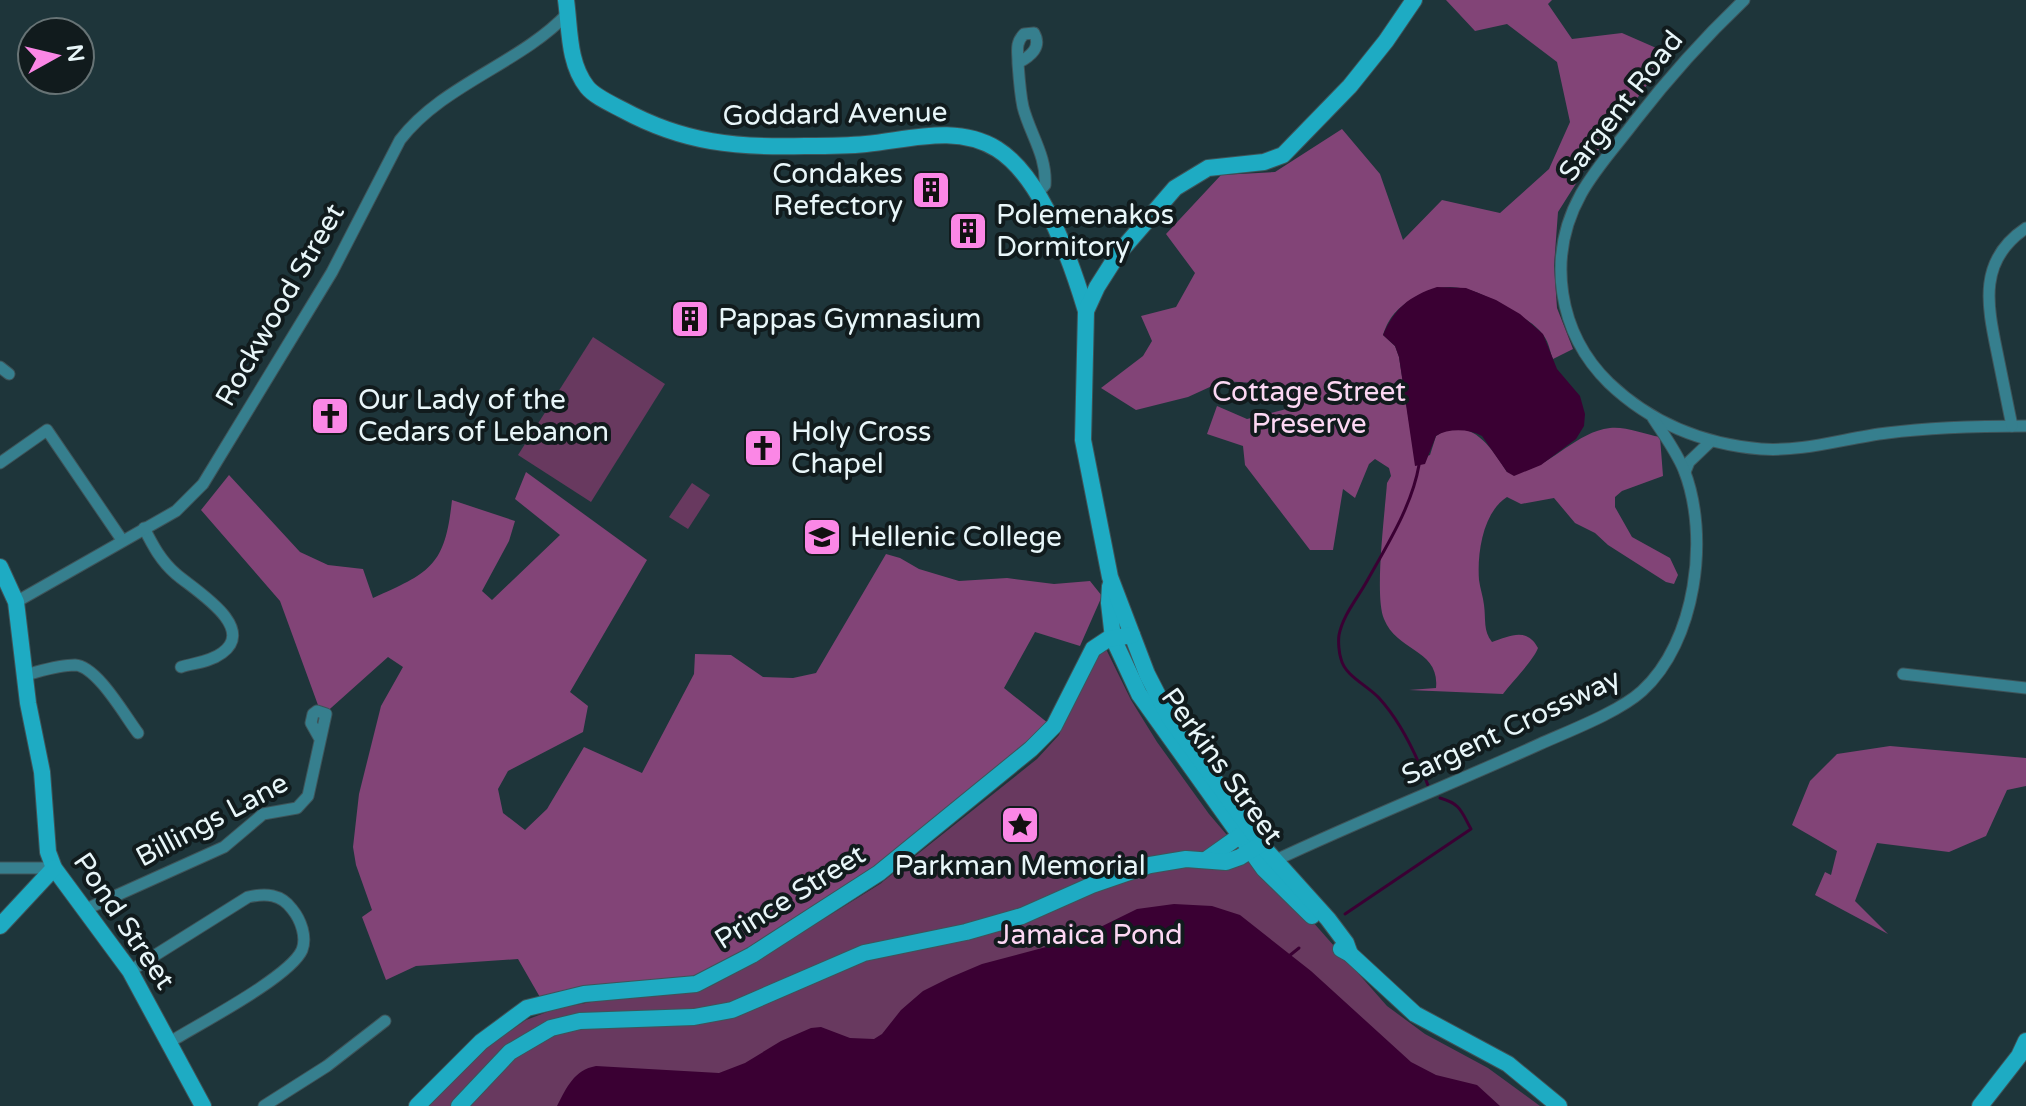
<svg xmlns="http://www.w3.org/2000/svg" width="2026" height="1106" viewBox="0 0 2026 1106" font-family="'Varela Round',sans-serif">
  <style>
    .green { fill: #68395f }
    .forest { fill: #824477 }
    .water { fill: #3a0033 }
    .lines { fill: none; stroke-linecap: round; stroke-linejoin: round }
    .stream { stroke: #3a0033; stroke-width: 3 }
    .street-casing { stroke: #3e5459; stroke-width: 13 }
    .secondary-casing { stroke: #3e5459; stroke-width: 18 }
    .street { stroke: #367f8e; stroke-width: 11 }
    .secondary { stroke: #1eabc3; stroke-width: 16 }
    .labels { text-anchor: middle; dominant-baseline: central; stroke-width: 8; stroke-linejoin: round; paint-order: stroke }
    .street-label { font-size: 28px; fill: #e8f6f9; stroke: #111b1d }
    .poi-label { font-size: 28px; fill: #e8f6f9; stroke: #111b1d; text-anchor: start }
    .park-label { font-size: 28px; fill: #fcd7f3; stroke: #111b1d }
  </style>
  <rect width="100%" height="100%" fill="#1e353a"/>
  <g class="green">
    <path d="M593,337l72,47 -74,118 -73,-47z"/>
    <path d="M692,483l18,12 -22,34 -19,-12z"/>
    <path d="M1106,649l25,51 26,42 52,72 53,62 50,45 75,85 38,28 63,34 52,38h-1111l49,-53 48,-33 29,-11 41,-8 61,-5 54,-10 37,-20 132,-82 157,-125 22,-24 32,-76z"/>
  </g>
  <g class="forest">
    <path d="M1446,0h106l-4,4 24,35 50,-6 48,21 -81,109 -31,49 -4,54 3,42 16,41 -20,10c-3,-7 -4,-16 -9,-23 -10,-14 -25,-20 -39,-29 -32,-19 -57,-29 -91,-9 -17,10 -25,19 -31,37l12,11 4,11 16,103 15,-5 6,-19c33,-23 56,12 71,36 40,3 63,-39 103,-44 14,-2 35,6 50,9l3,39 -41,15 -7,6v10l17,30 38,21 8,17 -4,9 -8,-2 -58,-37 -13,-12 -20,-10 -21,-25 -33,6 -14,-7c-24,15 -30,56 -28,83 1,8 4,16 5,25 2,14 -1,26 8,37 18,-6 35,-15 46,6 -5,13 -26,34 -35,46l-94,-4 27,-2c4,-39 -39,-36 -52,-69 -10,-23 1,-107 3,-136l4,-7 -2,-8 -14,-9 -6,5 -14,34 -12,-9 -10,61h-23l-65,-85 -2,-19 -36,-12 10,-28 30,13 51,-13 -16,-21 -59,-4 -35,16 -52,13 -35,-22 42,-32 9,-15 -11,-25 35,-9 19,-34 -29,-39 55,-59 54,-3 67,-43 38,45 23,66 39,-40 58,13 49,-44 21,-47 -13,-60 -50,-38 -32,7z"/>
    <path d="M526,472l121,88 -77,132 18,14 -5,26 -75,39 -10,18 5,24 22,17 22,-21 37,-62 58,26 52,-99 1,-20 36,1 32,22 30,1 23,-5 70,-119 14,4 19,11 40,12 48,-3 47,6 36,-3 12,15 -22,50 -45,-14 -31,56 44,35 -104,89 -76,60 -129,85 -52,22 -146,20 -23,-40 -102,7 -30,14 -24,-63 10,-7 -16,-45 -3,-18 6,-53 22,-88 22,-39 -15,-10 -66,59 -42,-115 -79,-91 28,-35 71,77 28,13 35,4 10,29c58,-26 72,-32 79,-98l63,21 -6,20 -27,50 10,9 68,-65 -45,-36z"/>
    <path d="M1890,746l136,12v28l-19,4 -21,46 -37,16 -72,-9 -22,58 33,33 -73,-39 10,-23 6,3 6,-24 -45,-26 18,-44 27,-27z"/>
  </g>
  <g class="water">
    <path d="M1437,287l29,1 30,12 24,14 23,20 14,35 23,27 5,18 -1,12 -8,13 -35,26 -27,11 -7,-4 -25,-36c-13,-7 -33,-8 -46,0l-11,28 -10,2 -16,-109 -4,-11 -12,-11c11,-26 26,-39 54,-48z"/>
    <path d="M1174,904l38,2 28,9 71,56 100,91 25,13 41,10 23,21h-943c10,-19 17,-36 39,-40l123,7 26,-10 36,-22 30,-13 10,-1 29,11 24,1 8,-5 19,-24 22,-19 26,-13 33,-14 94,-25 61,-30z"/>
  </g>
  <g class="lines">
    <g class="stream">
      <path d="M1419,465c-7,41 -32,80 -52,116 -10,18 -24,34 -28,54 -1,7 0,18 2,24 4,17 26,26 38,39 23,25 38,58 50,90"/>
      <path d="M1345,914l126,-85c-10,-18 -10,-25 -31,-31"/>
      <path d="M1289,956l10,-8"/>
    </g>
    <g class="street-casing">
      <g id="street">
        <path d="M1744,0c-40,38 -75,77 -109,121 -18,24 -39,46 -54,73 -35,63 -23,139 28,189 42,40 94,61 152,66 43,3 84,-11 126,-16 46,-6 93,-7 139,-7"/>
        <path d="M1018,63c13,-7 24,-16 16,-30l-10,1c-9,9 -6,17 -6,29 1,14 2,30 5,44 7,27 24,49 22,78l-7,8"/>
        <path d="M0,367l9,7"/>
        <path d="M2012,426c-5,-25 -10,-49 -15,-74 -10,-48 -19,-92 29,-124"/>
        <path d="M0,463l47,-33 75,110"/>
        <path d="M1685,472l4,-10 22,-21"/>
        <path d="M144,528c9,18 17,33 32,46 17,15 82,53 46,79 -12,9 -28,10 -41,14"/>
        <path d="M16,602l160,-91 27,-27 129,-212 68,-132c43,-56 120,-76 168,-127"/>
        <path d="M1903,674l123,14"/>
        <path d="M25,675c16,-4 33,-10 50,-10 22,1 50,51 63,68"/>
        <path d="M1274,861c87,-41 178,-77 266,-117 29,-13 79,-32 102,-53 54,-49 68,-155 42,-221 -8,-19 -20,-35 -31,-52"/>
        <path d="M0,868h54"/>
        <path d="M84,910l140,-63 39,-33 34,-6 11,-12 18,-82 -9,-3 -4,3 -2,9 9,16"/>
        <path d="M130,971l118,-74c18,-4 33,-3 44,12 9,11 15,28 10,41 -12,27 -103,74 -132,92"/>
        <path d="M264,1106l63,-40 58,-45"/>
      </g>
    </g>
    <g class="secondary-casing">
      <g id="secondary">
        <path d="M566,0c4,29 2,63 21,87 8,10 25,17 36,23 61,33 114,38 182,36 20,0 41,0 61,-2 43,-4 90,-20 131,5 45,28 74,112 89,162"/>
        <path d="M0,567l16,35 12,101 14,69 6,80 6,16 76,103 73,135"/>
        <path d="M1110,586l-1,17 4,35 26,56 125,175 48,47"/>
        <path d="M1207,859l41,-29"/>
        <path d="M0,926l54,-58"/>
        <path d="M1341,949l9,5 65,60 93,50 51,42"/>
        <path d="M1350,954l-4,-11 -18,-24 -64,-71 -95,-131 -22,-43 -37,-97 -27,-137 3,-129 11,-24 21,-33 57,-66 33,-20 56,-6 19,-7 67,-69 36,-45 28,-41"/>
        <path d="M417,1106l64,-64 46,-34 57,-14 112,-10 56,-29 127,-82 152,-124 23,-23 39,-77 15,-10 24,-4"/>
        <path d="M459,1106l51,-54 41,-24 29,-7 114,-4 38,-7 132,-57 102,-21 56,-16 70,-31 58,-20 36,-6 40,3 14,-5 21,-13"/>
        <path d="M1980,1106l39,-50 7,-15"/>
      </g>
    </g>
    <use href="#street" class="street"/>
    <use href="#secondary" class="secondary"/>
  </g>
  <defs>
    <g id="building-square" transform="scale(2)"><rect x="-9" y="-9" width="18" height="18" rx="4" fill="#fb87e6" stroke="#111b1d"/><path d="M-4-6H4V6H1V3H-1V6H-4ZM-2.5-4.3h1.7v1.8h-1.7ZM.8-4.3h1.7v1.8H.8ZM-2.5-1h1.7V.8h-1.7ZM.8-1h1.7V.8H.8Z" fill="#111"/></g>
    <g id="church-square" transform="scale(2)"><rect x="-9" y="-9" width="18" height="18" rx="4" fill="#fb87e6" stroke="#111b1d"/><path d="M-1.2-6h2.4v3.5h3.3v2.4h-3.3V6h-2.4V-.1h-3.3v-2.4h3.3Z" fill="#111"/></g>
    <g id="university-square" transform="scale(2)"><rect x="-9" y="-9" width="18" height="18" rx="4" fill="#fb87e6" stroke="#111b1d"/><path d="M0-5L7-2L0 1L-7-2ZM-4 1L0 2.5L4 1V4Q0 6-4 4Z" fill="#111"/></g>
    <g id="sight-square" transform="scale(2)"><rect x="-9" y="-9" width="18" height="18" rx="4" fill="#fb87e6" stroke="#111b1d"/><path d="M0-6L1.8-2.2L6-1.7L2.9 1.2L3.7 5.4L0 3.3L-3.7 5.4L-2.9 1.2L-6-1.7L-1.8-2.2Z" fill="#111"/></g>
  </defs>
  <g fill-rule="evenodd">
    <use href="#building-square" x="931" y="190"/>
    <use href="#building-square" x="968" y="231"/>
    <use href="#building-square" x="690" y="319"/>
    <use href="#church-square" x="330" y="416"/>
    <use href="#church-square" x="763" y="448"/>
    <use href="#university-square" x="822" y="537"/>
    <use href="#sight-square" x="1020" y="825"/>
  </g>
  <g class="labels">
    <g class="street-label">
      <text transform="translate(1621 106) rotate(-52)">Sargent Road</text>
      <text transform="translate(835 114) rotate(-1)">Goddard Avenue</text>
      <text transform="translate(280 305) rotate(-60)">Rockwood Street</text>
      <text transform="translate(1511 727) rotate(-25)">Sargent Crossway</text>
      <text transform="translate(1222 766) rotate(54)">Perkins Street</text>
      <text transform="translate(212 820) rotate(-28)">Billings Lane</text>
      <text transform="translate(790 897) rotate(-32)">Prince Street</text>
      <text transform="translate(124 921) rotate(56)">Pond Street</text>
    </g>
    <g class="poi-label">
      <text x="903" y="174" text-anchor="end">Condakes<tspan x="903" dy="32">Refectory</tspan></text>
      <text x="996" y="215">Polemenakos<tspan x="996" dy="32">Dormitory</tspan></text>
      <text x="718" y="319">Pappas Gymnasium</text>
      <text x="358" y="400">Our Lady of the<tspan x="358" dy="32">Cedars of Lebanon</tspan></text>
      <text x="791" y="432">Holy Cross<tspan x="791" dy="32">Chapel</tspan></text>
      <text x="850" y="537">Hellenic College</text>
      <text x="1020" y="866" text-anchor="middle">Parkman Memorial</text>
    </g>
    <g class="park-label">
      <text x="1309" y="392">Cottage Street<tspan x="1309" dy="32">Preserve</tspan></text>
      <text x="1090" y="935">Jamaica Pond</text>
    </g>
  </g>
  <g transform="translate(56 56) rotate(82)"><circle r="38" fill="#111b1d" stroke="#677375" stroke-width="2"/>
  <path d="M0-6L14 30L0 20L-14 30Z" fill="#fb87e6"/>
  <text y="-12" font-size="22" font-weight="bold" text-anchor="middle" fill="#e8f6f9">N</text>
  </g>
</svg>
